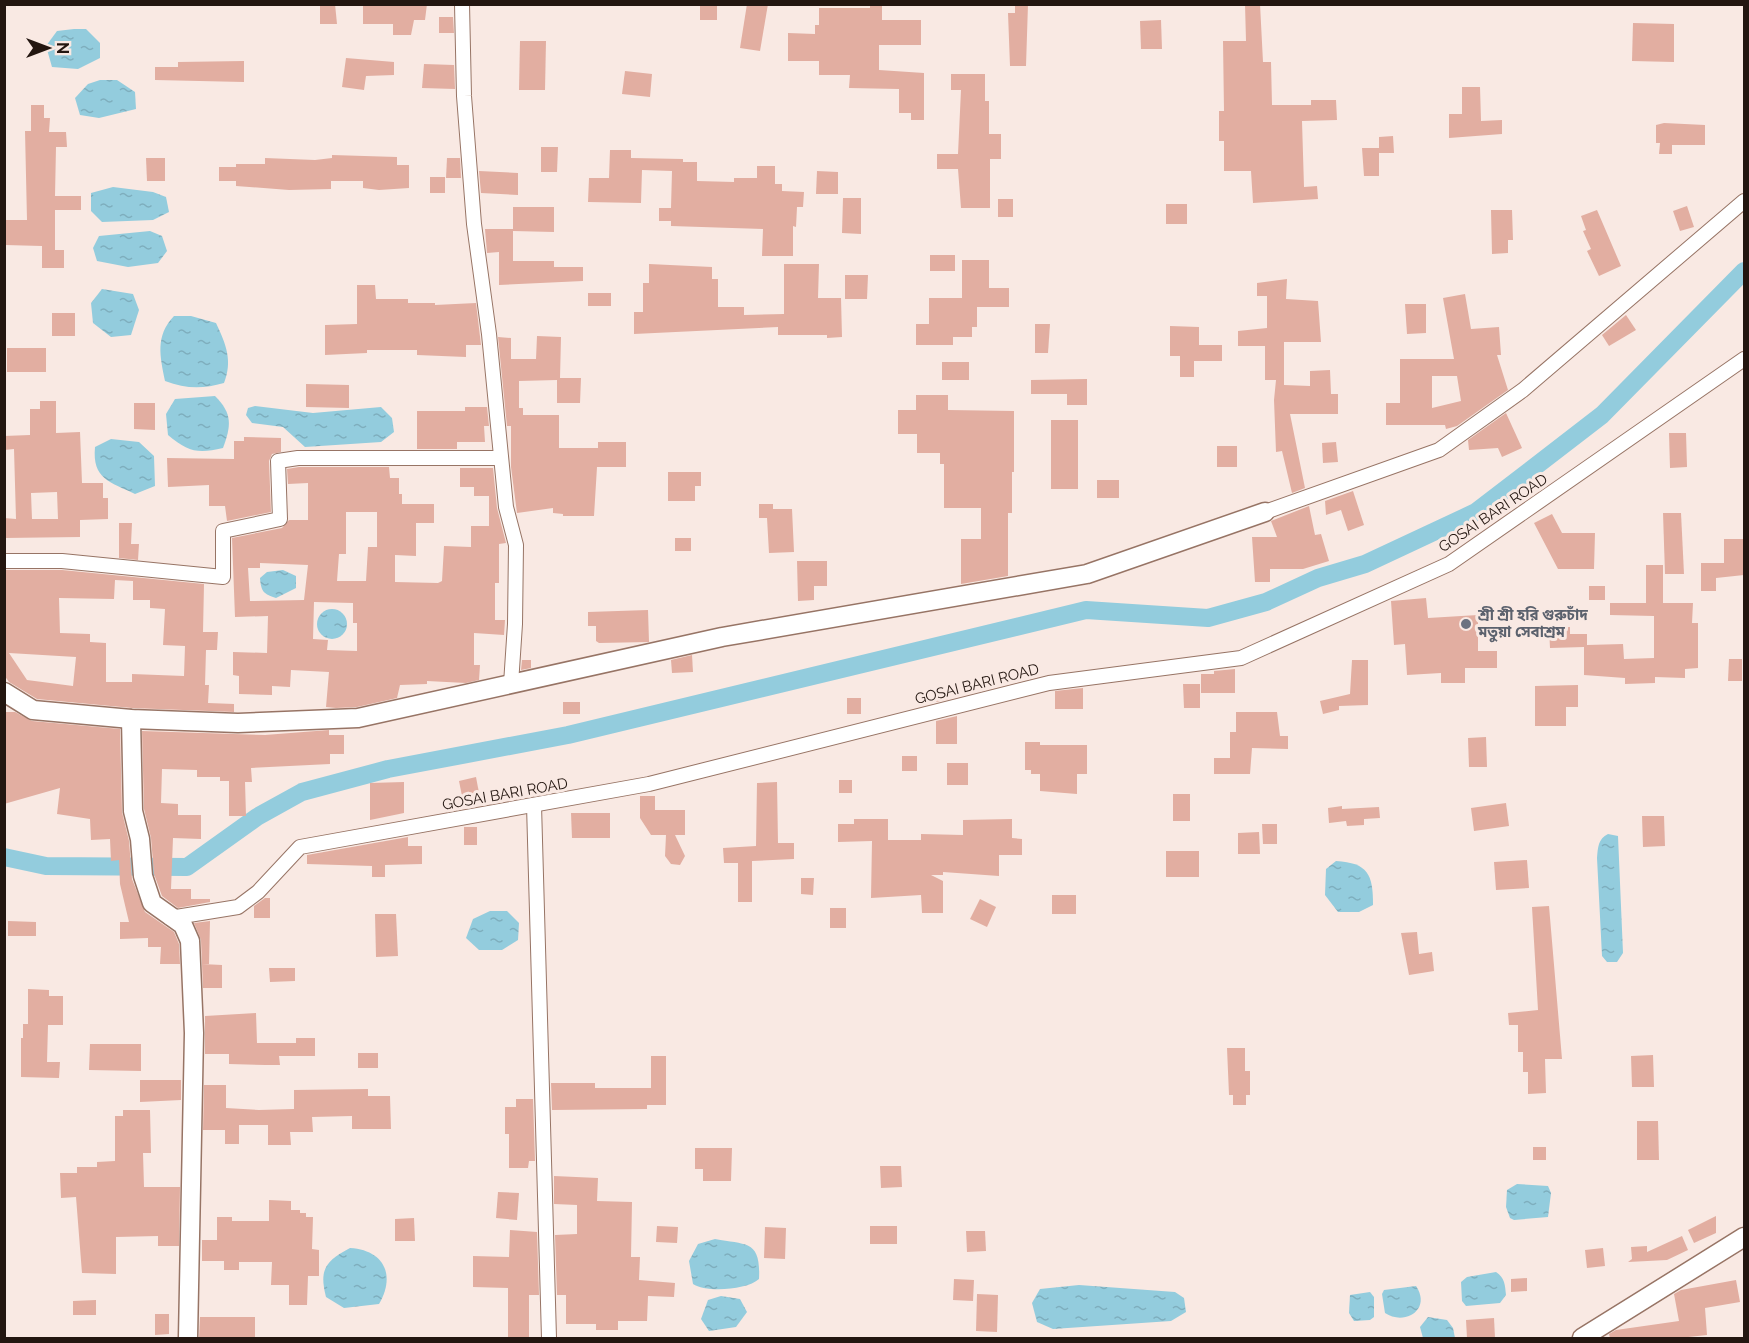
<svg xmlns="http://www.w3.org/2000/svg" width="1749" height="1343" viewBox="0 0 1749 1343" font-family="Raleway,'Noto Sans Bengali',sans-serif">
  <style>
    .water { fill: url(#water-ripples) }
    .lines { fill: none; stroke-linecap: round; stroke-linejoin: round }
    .canal { stroke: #93ccdd; stroke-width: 18 }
    .building { fill: #e2aea1; fill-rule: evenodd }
    .street-casing { stroke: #977465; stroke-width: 16 }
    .secondary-casing { stroke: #977465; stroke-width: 21 }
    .street { stroke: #fff; stroke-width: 14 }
    .secondary { stroke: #fff; stroke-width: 18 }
    .worship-dot { fill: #6b7280; stroke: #f9e9e3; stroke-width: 2 }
    .labels { text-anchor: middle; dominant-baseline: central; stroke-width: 6; stroke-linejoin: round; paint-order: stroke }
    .street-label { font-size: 15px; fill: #231610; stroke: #f9e9e3 }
    .worship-label { font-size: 15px; font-weight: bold; fill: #5b616d; stroke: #f9e9e3; text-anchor: start }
  </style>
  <defs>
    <pattern id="water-ripples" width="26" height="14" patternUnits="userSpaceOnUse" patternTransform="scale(1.5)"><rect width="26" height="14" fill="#93ccdd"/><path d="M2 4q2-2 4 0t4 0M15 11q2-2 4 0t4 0" fill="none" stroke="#7eaebd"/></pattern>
  </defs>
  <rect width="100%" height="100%" fill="#f9e9e3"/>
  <g class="water">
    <path d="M74,29h12l14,14v15l-22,11 -26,-2 -6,-21 11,-15z"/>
    <path d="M100,80h17l18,12 1,17 -37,9 -19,-3 -5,-17 13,-14z"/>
    <path d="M113,187l40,5 13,5 3,15 -16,8 -51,2 -11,-11v-18z"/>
    <path d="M150,231l12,5 5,15 -9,12 -30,4 -31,-6 -4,-13 6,-12z"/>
    <path d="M102,289l31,5 6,16 -8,25 -20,2 -18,-14 -2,-20z"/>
    <path d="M174,316h17l25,7c10,21 17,38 8,60 -21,6 -38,6 -59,-2 -5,-25 -10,-45 9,-65z"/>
    <path d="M215,396c18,18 16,30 8,52 -25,6 -35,4 -55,-13l-2,-21 9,-15z"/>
    <path d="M255,406l58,7 68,-6 11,11 2,14 -13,10 -76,5 -22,-20 -31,-4 -6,-8 2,-7z"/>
    <path d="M111,439l28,3 15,14 1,30 -20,8c-25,-12 -43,-15 -40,-47z"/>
    <path d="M283,570l13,6v12l-20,10c-13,-4 -15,-7 -16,-20l7,-6z"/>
    <circle cx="332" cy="624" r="15"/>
    <path d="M1608,834l10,2 5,117 -6,9h-10l-5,-6 -5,-98c1,-11 1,-19 11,-24z"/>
    <path d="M1336,861c32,2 37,13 37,44l-14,7h-21l-13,-17 1,-26z"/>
    <path d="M490,911h17l12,12 -1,17 -16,10h-23l-13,-12 7,-19z"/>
    <path d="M1517,1184l31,2 3,7 -3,24 -34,3 -4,-2 -4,-11 1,-17z"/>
    <path d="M715,1239c32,6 46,1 44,40 -12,11 -53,14 -66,5l-4,-23 9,-17z"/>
    <path d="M350,1248c34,2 46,27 29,56l-35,4 -18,-11c-7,-27 -1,-36 24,-49z"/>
    <path d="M1496,1272c9,6 9,13 10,23l-6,8 -34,3 -4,-5 -1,-19 6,-5z"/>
    <path d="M1079,1285l96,7 9,6 2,14 -15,9 -118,8 -16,-7 -5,-19 8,-14z"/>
    <path d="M1416,1286c16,24 -12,40 -31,27l-3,-19 2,-4z"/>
    <path d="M1370,1292l4,5v20l-4,3 -16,1 -5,-8 1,-18z"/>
    <path d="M721,1296l19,3 7,13 -11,15 -27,4 -8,-12 7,-19z"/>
    <path d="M1428,1317l19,3 6,8 2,10h-32l-3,-11z"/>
  </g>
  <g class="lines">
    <path class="canal" d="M4,857l42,9 141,1 70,-50 45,-25 86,-23 180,-34 518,-125 122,8 58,-16 52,-24 47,-14 111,-52 126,-97 142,-144"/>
  </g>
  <g class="building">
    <path d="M320,4h15l2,20h-17z"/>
    <path d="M363,4h64l-2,16h-11l-3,15h-18v-11h-30z"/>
    <rect x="700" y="4" width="17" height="16"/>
    <path d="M747,4h21l-8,47 -20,-3z"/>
    <path d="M870,4h12v16h39v25h-42v25l45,3v47h-13v-7h-12v-24l-50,-1 1,-13h-31v-14h-31v-28l27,1v-9h4v-17h51z"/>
    <path d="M1015,4h13l-2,62h-16l-2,-53h7z"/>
    <path d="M1245,4h15l3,58h8l1,43h39v-5h25l1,20 -35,1 2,66 13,-1 1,13 -65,4 -2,-32h-27v-30h-5v-30h5l-1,-70h23z"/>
    <path d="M439,17h14l1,16h-15z"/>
    <path d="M1161,20l1,29h-21l-1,-28z"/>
    <path d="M1633,23l41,1v38l-42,-1z"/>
    <path d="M520,41h26l-1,49h-26z"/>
    <path d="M346,58l48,4v13l-28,1 -2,14 -22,-3z"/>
    <path d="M244,61v21l-89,-2v-13h23v-5z"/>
    <path d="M424,64l30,1 1,24 -33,-1z"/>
    <path d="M625,71l27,3 -2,23 -28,-3z"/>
    <path d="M951,74h34v27h4v33h12v25h-11v49h-29l-3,-39h-21v-15h21l3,-64h-10z"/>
    <path d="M1462,87h18l1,34 21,-1v14l-53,4v-24h13z"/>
    <path d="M31,105h13v13h6l-1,14h17l1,15h-11l-1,49h26v14h-26v40h9v18h-22v-22l-37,-1v-25h22l-2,-89h6z"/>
    <path d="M1664,123l41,2v20h-33v9h-13l1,-11h-4v-18z"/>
    <path d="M1393,136l1,17h-15v23h-15l-2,-28h17v3v-14z"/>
    <path d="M541,147h17l-1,25h-16z"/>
    <path d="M610,150h21v8l52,1v3h14v19l37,1v-4h23v-12h18v18h7v7l22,1 -1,15h-6l-1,20 -3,-1v30h-31l1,-27 -92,-3v-5h-12v-13h12l1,-37 -30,-1 -1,33 -53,-1 1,-24h20z"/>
    <path d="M332,155l65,2v8h12v23l-30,2 -16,-2v-7h-32v8l-42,1 -53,-4v-5h-17v-14h17v-3h29v-6l50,2 17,-2z"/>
    <path d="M146,158h19v23h-18z"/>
    <path d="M447,158h13l1,20h-15z"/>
    <path d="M479,171l39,2v22l-37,-2z"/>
    <path d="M817,171l21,1v22h-22z"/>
    <rect x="430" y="177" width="15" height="16"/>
    <path d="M843,198h18v36l-19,-1z"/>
    <rect x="998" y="199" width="15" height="18"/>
    <rect x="1166" y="204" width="21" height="20"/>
    <path d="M1687,206l7,21 -14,4 -7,-20z"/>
    <path d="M513,207h41v25l-41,-1v30h41v6h29v14l-84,4v-33l-12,1 -2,-24h28z"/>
    <path d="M1491,210h21l1,30h-5v13l-16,1z"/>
    <path d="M1597,210l24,56 -22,10 -12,-25 4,-2 -8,-18 3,-1 -5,-14z"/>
    <rect x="930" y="255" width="25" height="16"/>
    <path d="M962,260h27v28h20v19h-32v20h-5v10h-19v8h-37v-21h13v-26h33z"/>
    <path d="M649,264l63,3v12h6v28h26v8l40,-1v-50h35l-1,34h23l1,39 -15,1v-3h-49v-8l-144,7v-22h9v-29h6z"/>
    <path d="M845,275h23l-1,24h-22z"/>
    <path d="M1287,279l-1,20 32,2 3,41h-37v43l26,1v-15l20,-1 1,24h7v20h-48l15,74 -13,5 -10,-42 -6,1 -2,-52 2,-20h-11v-34h-27v-15l29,-3v-32h-10v-13z"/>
    <path d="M357,285h18l1,14h32v4h27v2l41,-2 5,42h-15v12l-49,-2v-5h-50v3l-42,2v-30l32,-1z"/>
    <rect x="588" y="293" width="23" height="13"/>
    <path d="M1465,294l6,35 28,-2 2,28h-4l11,35 -51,36 -11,3 -1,-4h-59v-22h14v-44h54l-11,-61zM1432,376h25l4,25 -29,7z"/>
    <path d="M1405,304h21v29l-19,1z"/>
    <rect x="52" y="313" width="23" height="23"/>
    <path d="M1626,315l10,15 -27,16 -7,-11z"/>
    <path d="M1035,324h15l-2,29h-13z"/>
    <path d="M1170,326l29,1v18h23v16h-28v16h-14v-21h-10z"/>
    <path d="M537,336l24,1 -1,41h21l-1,25h-23v-23l-38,1v27h4v7h36v33h39v-6h28v25h-29l-3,49h-31v-2l-10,-1v-5l-36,5 -6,-46v-41h-4l-9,-89 13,1v21h25z"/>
    <rect x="7" y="348" width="39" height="24"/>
    <rect x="942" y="362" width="27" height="18"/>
    <path d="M1087,379v26h-20v-11h-36v-14z"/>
    <path d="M306,384l43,1v23l-43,-1z"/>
    <path d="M916,395h32v15l66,1v61h-2v41h-4v63l-47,8v-45h20v-31h-37v-44h-4v-11h-23v-19h-19v-24h18z"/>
    <path d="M40,401h16v32l24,-1 2,51h21v15h5v21l-28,1v17l-76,1v-20l12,1 -2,-70 -10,1v-14l26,-1v-26h10zM57,492l1,27h-26l-1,-26z"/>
    <path d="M134,403h21v27l-21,-1z"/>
    <path d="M465,407h22l2,19h-5l1,16h-28v7h-40v-38h48z"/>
    <path d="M1506,413l16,35 -20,9 -4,-9 -29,2 -1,-10z"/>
    <rect x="1051" y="420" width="27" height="69"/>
    <path d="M1669,433h17l1,34 -17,1z"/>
    <path d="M244,437l37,1v14l-9,2 -3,7 2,51 -44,9 -2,-15h-16v-21l-41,2 -1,-29 67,1v-18h10z"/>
    <path d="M1336,442l2,20 -15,1 -1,-20z"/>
    <rect x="1217" y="446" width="20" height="21"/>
    <path d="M299,467h90l1,11h9v16h3v10h32v19h-18v33l-21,-1v27l43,1 4,-2 2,-35 27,1v-21h18v-30h-15v-9h-14v-19h33l4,40 9,35 -7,1v39h-4v37h10l-1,15 -30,-2v32h6l-1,15 -13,3 -39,-2v3l-27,1 -3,13 -40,9 -21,1 -10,-1 3,-35 -38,-2 -1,17 -18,-1v9l-33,-1v-18l-6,-1v-23l34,1 1,-37 -33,1 -3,-79 50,-10 7,-8h19v-37l-20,1 -1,-15zM346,512h31v35h-9l-2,34h-29l2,-27h7zM260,563l48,2 -4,35 -54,1 -2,-33h12zM314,602l39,1v20h4v28l-30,-1 1,-10 -15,-1z"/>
    <path d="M668,472h33v14h-6v15h-27z"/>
    <rect x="1097" y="480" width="22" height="18"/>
    <path d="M1353,491l11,34 -16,6 -7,-21 -15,5 -1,-14z"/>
    <path d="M759,504h14v5h19l2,43 -25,1 -2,-35h-8z"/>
    <path d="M1309,506l6,29 6,-1 8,27 -26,8h-33v13h-15l-3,-45h25l-6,-16z"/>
    <path d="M1663,513h18l3,61h-19z"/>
    <path d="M1552,514l10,19h33l-1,36h-36l-24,-46z"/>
    <path d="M119,523h13l-1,21h8l-1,16 -19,-2z"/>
    <rect x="675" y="538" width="16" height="13"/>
    <path d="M1724,539h20v36l-28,3v13h-15v-28h23z"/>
    <path d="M797,561h30v25h-13v14l-16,1z"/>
    <path d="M1646,565h17v38h30l-1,20h6v45l-13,1v9l-30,-1v6l-30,1v-6l-41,-3v-28l-34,1 -1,-20 21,-1v7h17v11l36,-1 1,15 30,-1v-42l-44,-1v-12h36z"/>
    <path d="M4,570h58l142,14 -1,48h15l-1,18h-11l-1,35h4l-1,18 26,1v8l-102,-4 -95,-9 -28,-17 -5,-7zM115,580l18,1v19h17v8l15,1 -2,36 22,1 -1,30 -52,-2v8h-26v-39l-16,-1v-8l-30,-1 -1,-35 55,1zM9,653l67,4 -3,29 -46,-6z"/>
    <rect x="1589" y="586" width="16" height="14"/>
    <path d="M1426,598l2,20 50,-3v36h19v17h-32v15h-24v-10l-34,2 -2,-31 -11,1 -3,-44z"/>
    <path d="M648,610l1,32 -50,1 -3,-2v-15h-8v-14z"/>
    <path d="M692,655l1,17 -21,1 -1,-13z"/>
    <path d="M1729,659h13v22h-14z"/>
    <path d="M522,660h9v8l-10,2z"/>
    <path d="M1352,660h16v45l-29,1v4l-16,4 -3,-13 30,-7z"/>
    <path d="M1235,669v24h-34v-19h13v-3z"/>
    <path d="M1183,684h17v24h-16z"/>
    <path d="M1578,685v22h-12v19h-31v-40z"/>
    <path d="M1083,688v21h-28v-18z"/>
    <path d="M936,689h13v10l-13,3z"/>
    <rect x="847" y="698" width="14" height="16"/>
    <rect x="563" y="702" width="17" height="12"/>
    <path d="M4,712h11l17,9 88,8 2,83 7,29 3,38 13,33 29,20 5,12 1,20h-20l1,-17h-13v-9l-28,1v-17h9l-9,-38 -1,-24 -8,1 -1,-22 -19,1 -1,-21 -33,-5 3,-26 -56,16z"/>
    <path d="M1236,712h41l3,24h8v13l-36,-1 -2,26h-36v-16h16v-26h6z"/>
    <path d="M957,716v28h-21v-23z"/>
    <path d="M329,730v5h15v19h-14v10l-79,4 1,14h-7l1,34h-17v-35h-9v-4h-23v-7l-35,-1 -1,34 17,1v11h23v24l-28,-1 -2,51h20v10h19v3l-32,6 -16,-12 -8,-22 -3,-36 -7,-29 -2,-78 123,4z"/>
    <path d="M1486,737l1,30h-18l-1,-29z"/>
    <path d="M1025,742h15v3h47v29h-10v20l-37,-3v-17h-9v-4h-6z"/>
    <rect x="902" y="756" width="15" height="15"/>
    <rect x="947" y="763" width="21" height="22"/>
    <path d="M476,777l4,21 -17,3 -4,-20z"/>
    <rect x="839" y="780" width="13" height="13"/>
    <path d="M404,782v31l-34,7v-37z"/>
    <path d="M777,782l1,61h16v16l-42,2v41h-14v-39h-14l-1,-15 33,-2 1,-63z"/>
    <rect x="1173" y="794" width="17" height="27"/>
    <path d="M640,796h15v14h30v25h-10l10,21 -5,9 -9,-1 -6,-8 1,-21h-15l-11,-17z"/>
    <path d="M1506,803l3,23 -35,5 -3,-23z"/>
    <path d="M1342,806v3l37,-2 1,11 -16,1v6l-17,1 -1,-5 -17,2 -1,-15z"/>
    <path d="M571,813h39v25h-38z"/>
    <path d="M1642,816h22l1,30 -22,1z"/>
    <path d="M854,819h34v21h33v-6l42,1v-15l49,-1v19l10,1v16h-23v21l-56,-4v3h-12l12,6v32h-21l-1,-18 -50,3 1,-57 -34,1v-18h16z"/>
    <path d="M1262,824h15v20h-14z"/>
    <rect x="464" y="827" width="13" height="18"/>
    <path d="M1259,832l1,22h-22v-21z"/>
    <path d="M408,837v9h14v18l-37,1v12h-13v-11l-65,-2v-9z"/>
    <rect x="1166" y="851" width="33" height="26"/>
    <path d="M1527,860l2,28 -33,2 -2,-28z"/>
    <path d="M801,878h13l-1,17 -12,-1z"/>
    <rect x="1052" y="895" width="24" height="19"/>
    <path d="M265,898h5v20h-16v-12z"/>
    <path d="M980,899l16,8 -9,20 -17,-8z"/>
    <path d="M1549,906l13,153h-17l1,34 -18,1v-22h-5v-20h-5v-27h-9l-1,-12 30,-3 -6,-103z"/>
    <rect x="830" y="908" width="16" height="20"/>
    <path d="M375,914h21l2,42 -22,1z"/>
    <path d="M8,921l28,1v14h-28z"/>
    <path d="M210,921l-1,43h-7l-1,-24 -7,-17z"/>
    <path d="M1417,932l2,22 13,-2 2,19 -25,4 -8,-42z"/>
    <path d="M202,964l20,1v23h-19z"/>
    <path d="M269,968h26v13l-25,1z"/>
    <path d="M28,989l21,1v6h14v29h-15l-1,37h13l-1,16 -38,-1v-39h2v-14h5z"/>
    <path d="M256,1013l1,30h39v-5h19v18h-36l1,9h-14l-37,-1v-10h-24v-38z"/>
    <path d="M90,1044h51v27l-52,-1z"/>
    <path d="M1227,1048h18v23h5v24h-4v10h-13v-10h-4z"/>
    <rect x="358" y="1053" width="20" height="15"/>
    <path d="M1653,1055l1,32h-22l-1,-31z"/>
    <path d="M651,1056h15v49h-19v4l-95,1 -1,-27h44v5h56z"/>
    <path d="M140,1080h41v20l-41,2z"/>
    <path d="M204,1085h22v23l33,2 35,-1v-19l74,-1v7h22l1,33h-39v-13l-40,1 1,15h-23l1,13h-23v-20h-29v19h-14v-14h-22z"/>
    <path d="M516,1099h17l2,62h-6l-1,7h-19v-34h-4v-27h11z"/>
    <path d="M123,1110h27l1,43h-8l1,34h36l-1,59h-21v-10l-42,1v37l-34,-1 -6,-76 -15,1 -1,-25h17v-6h20v-5l18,-1v-45h8z"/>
    <path d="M1637,1121h21l1,39h-22z"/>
    <rect x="1533" y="1147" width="13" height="13"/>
    <path d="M695,1148h37l-1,33h-28v-12h-8z"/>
    <path d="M880,1166h21l1,21 -21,1z"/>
    <path d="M554,1176l44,2 -1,23 35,1 -1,55h9l-1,23 36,3 -1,14 -26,-1 -1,25h-29v9h-22v-6h-30v-29h-9l-2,-60 22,-1v-29l-23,-1z"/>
    <path d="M498,1192l21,1 -2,27 -21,-2z"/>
    <path d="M269,1200l22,1v9h9v3h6v4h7l-1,32 7,1v26h-11l-1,29h-18v-20h-18l1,-23h-33v8h-15v-9h-22v-21h15v-23h15v4h37z"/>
    <path d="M1716,1216v17l-22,10 -6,-13z"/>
    <path d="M414,1218l1,23h-20v-22z"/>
    <path d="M657,1226l21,1 -1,16 -21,-1z"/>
    <rect x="870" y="1226" width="27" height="18"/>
    <path d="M765,1227l21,1 -1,31 -21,-1z"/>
    <path d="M510,1230l27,2 2,63h-10v43h-21v-50l-35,-1v-31l36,1z"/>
    <path d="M966,1231h19l1,20 -19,1z"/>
    <path d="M1682,1236l6,14 -21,10 -39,2 4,-3 -1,-12 16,-1v6z"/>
    <path d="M1603,1248l2,18 -18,2 -2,-18z"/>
    <path d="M1527,1278v13l-16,1v-13z"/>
    <path d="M954,1279l20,1 -1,21 -20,-1z"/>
    <path d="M1736,1280l4,22 -35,6 2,27 -28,3h-69l-1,-4 7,-4 63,-9 -5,-27 7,-4z"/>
    <path d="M977,1294l21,1 -1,37 -21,-1z"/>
    <path d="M96,1300v15h-23v-14z"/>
    <path d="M155,1314h14v20l-14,1z"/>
    <path d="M200,1317h55v21h-56z"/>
    <path d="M1494,1318l1,20h-28l-1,-18z"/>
  </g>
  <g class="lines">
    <g class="street-casing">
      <g id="street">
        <path d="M462,4l2,92 10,128 15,110 17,173 10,38 -1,79 -4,60"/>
        <path d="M1265,512l174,-62 84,-60 221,-189"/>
        <path d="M4,561h58l161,16v-46l57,-12 -2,-58 20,-3h202"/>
        <path d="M534,805l15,533"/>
        <path d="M170,918l68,-11 20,-15 42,-45 349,-63 400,-101 192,-25 208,-94 295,-205"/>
      </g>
    </g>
    <g class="secondary-casing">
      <g id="secondary">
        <path d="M4,692l29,18 98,9 107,4 120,-5 364,-81 365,-63 178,-62"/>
        <path d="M131,719l2,92 7,28 3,37 9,27 31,22 7,16 4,92 -6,305"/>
        <path d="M1582,1338l162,-101"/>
      </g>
    </g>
    <use href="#street" class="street"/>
    <use href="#secondary" class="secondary"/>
  </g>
  <circle class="worship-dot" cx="1466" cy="624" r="6"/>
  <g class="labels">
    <g class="street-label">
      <text transform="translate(1493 513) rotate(-34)">GOSAI BARI ROAD</text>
      <text transform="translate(977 684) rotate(-14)">GOSAI BARI ROAD</text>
      <text transform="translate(505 794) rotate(-10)">GOSAI BARI ROAD</text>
    </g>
    <g class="worship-label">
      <text x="1478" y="615">শ্রী শ্রী হরি গুরুচাঁদ<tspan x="1478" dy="17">মতুয়া সেবাশ্রম</tspan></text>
    </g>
  </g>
  <rect width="1749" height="1343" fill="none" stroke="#231610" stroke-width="12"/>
  <g transform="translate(48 48) rotate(90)" stroke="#f9e9e3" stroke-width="4.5" paint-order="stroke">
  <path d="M0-4.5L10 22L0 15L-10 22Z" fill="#231610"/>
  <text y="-9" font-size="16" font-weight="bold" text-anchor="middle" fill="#231610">N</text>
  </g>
</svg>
